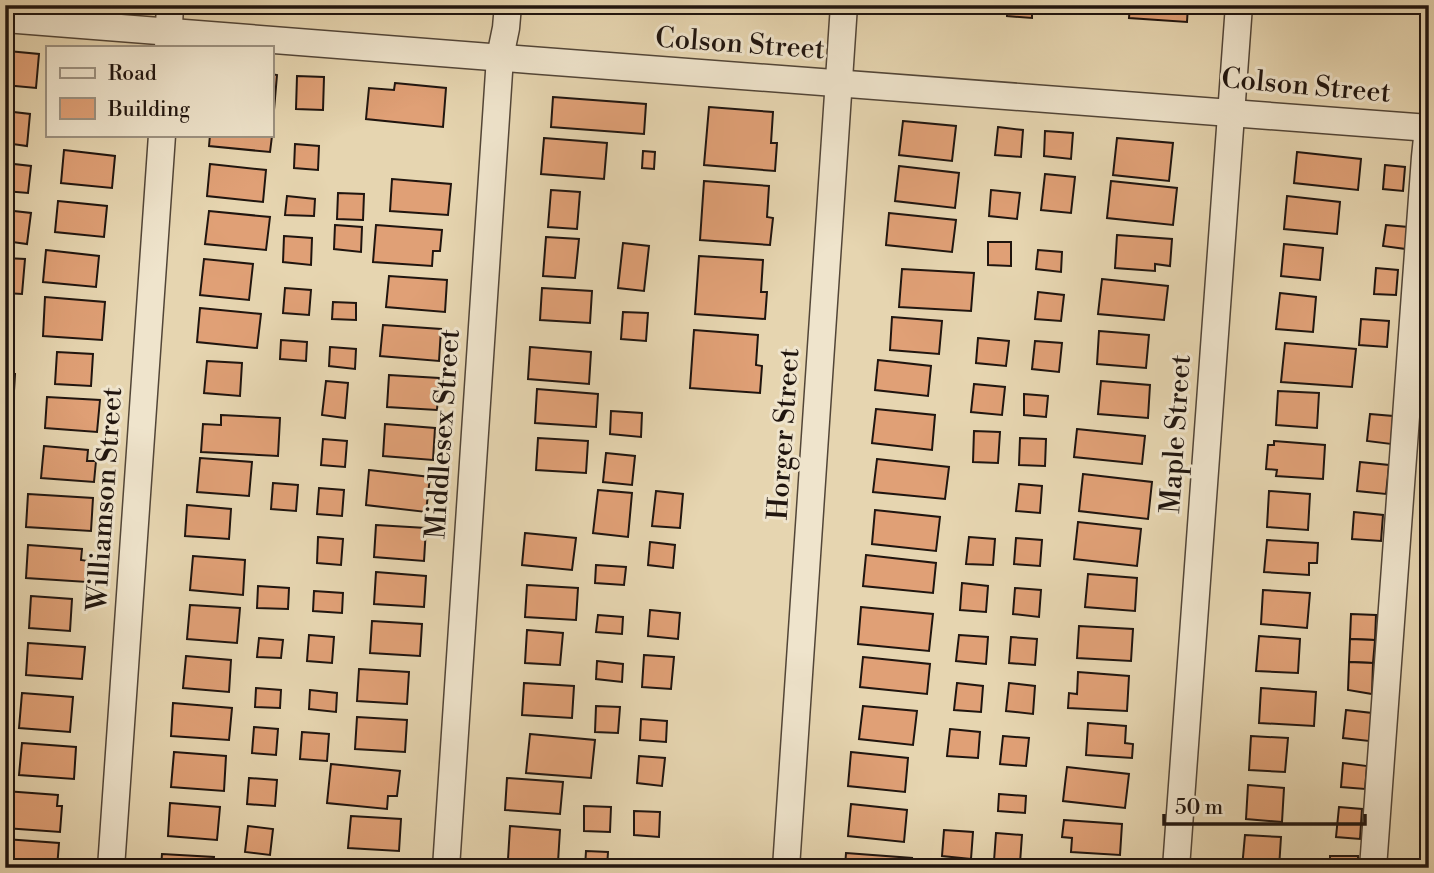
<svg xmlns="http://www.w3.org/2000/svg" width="1434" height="873" viewBox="0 0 1434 873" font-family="'Libre Bodoni',serif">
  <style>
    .building { fill: #e0a076; stroke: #20150f; stroke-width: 2 }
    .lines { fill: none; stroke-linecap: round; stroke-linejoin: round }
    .minor-casing { stroke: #524537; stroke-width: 29 }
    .minor { stroke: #efe4cc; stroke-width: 26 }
    .labels { text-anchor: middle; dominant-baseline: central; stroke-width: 6; stroke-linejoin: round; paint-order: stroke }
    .street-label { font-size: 28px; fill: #20150f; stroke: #efe4cc }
  </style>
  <rect width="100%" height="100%" fill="#e6d5b0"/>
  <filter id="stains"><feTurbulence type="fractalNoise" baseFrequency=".00286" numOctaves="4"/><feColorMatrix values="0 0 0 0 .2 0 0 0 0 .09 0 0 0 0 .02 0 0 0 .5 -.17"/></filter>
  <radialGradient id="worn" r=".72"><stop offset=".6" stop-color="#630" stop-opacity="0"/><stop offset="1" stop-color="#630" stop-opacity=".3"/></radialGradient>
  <g class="building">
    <path d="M411,5h53v5z"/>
    <path d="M1007,5h25v13l-25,-2z"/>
    <path d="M1130,5h58l-1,17 -58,-4z"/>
    <path d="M8,51l31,3 -3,34 -31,-3z"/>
    <path d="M271,74l6,1 -3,35h-3z"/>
    <path d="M297,76l27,1 -1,33 -27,-1z"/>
    <path d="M395,83l51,5 -3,39 -77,-8 3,-31 25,2z"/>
    <path d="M553,97l93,7 -2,30 -93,-7z"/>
    <path d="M709,107l64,5 -2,31h6l-2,28 -71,-6z"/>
    <path d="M5,111l25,3 -3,32 -22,-3z"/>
    <path d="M271,119l3,1 -4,32 -61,-6 1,-11h61z"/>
    <path d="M903,121l53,5 -4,35 -53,-6z"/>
    <path d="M998,127l25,3 -2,27 -26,-2z"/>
    <path d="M1045,131l28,2 -2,26 -27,-3z"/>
    <path d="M544,138l63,5 -3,36 -63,-5z"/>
    <path d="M1117,138l56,5 -4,38 -56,-6z"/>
    <path d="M295,144l24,2 -1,24 -24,-2z"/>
    <path d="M64,150l51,6 -3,32 -51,-5z"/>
    <path d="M643,151l12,1 -1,17 -12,-1z"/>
    <path d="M1297,152l64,7 -3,31 -64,-7z"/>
    <path d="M5,163l26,3 -3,27 -23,-2z"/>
    <path d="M210,164l56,6 -3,32 -56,-6z"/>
    <path d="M1385,165l20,2 -2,24 -20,-2z"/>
    <path d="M899,166l60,7 -4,35 -60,-7z"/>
    <path d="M1045,174l30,3 -4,36 -30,-3z"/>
    <path d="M392,179l59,5 -3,31 -58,-4z"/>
    <path d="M704,181l65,5 -2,31 6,1 -3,27 -70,-5z"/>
    <path d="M1111,181l66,7 -4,37 -66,-7z"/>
    <path d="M551,190l29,2 -3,37 -29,-2z"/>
    <path d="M991,190l29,3 -3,26 -28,-3z"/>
    <path d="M338,193l26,1 -1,26 -26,-1z"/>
    <path d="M287,196l28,3 -1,17 -29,-1z"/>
    <path d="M1287,196l53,6 -3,32 -53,-5z"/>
    <path d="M58,201l49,5 -3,31 -49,-5z"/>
    <path d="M5,210l26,3 -4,31 -22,-3z"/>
    <path d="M209,211l61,6 -4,33 -61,-6z"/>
    <path d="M889,213l67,7 -4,32 -66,-7z"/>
    <path d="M335,225l27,2 -1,25 -27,-3z"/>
    <path d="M376,225l66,5 -2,21h-7l-1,15 -59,-4z"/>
    <path d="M1386,225l22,2 -2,22 -23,-3z"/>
    <path d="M1117,235l55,4 -2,27 -15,-2v7l-40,-3z"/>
    <path d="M284,236l28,2 -1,27 -28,-3z"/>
    <path d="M546,237l33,2 -4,39 -32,-2z"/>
    <path d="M988,242h23v24l-23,-1z"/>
    <path d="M623,243l26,3 -5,45 -26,-3z"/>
    <path d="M1284,244l39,4 -3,32 -39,-4z"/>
    <path d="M46,250l53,6 -3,31 -53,-5z"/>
    <path d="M1038,250l24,2 -1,20 -25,-3z"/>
    <path d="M699,256l64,4 -2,32h6l-2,27 -70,-5z"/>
    <path d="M5,258l20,1 -3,35 -17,-1z"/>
    <path d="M204,259l49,5 -4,36 -49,-5z"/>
    <path d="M1376,268l22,2 -2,25 -22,-1z"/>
    <path d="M902,269l72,4 -3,38 -72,-4z"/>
    <path d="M389,276l58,4 -2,32 -59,-5z"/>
    <path d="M1102,279l66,7 -4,34 -66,-6z"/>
    <path d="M285,288l26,2 -2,25 -26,-2z"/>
    <path d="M542,288l50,3 -2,32 -50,-3z"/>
    <path d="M1038,292l26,3 -3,26 -26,-2z"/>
    <path d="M1280,293l36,4 -3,35 -37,-3z"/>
    <path d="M45,297l60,5 -3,38 -59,-4z"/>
    <path d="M333,302l23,1v17l-24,-1z"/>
    <path d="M200,308l61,6 -4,34 -60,-6z"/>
    <path d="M623,312l25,1 -2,28 -25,-2z"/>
    <path d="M892,317l50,4 -3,33 -49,-4z"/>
    <path d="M1361,319l28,2 -2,26 -28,-2z"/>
    <path d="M383,325l58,4 -2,32 -59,-5z"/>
    <path d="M694,330l64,5 -2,30 6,1 -2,27 -70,-5z"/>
    <path d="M1099,331l50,4 -3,33 -49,-4z"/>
    <path d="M978,338l31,3 -3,25 -30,-3z"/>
    <path d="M281,340l26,2 -1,19 -26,-2z"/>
    <path d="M1035,341l27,2 -3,29 -27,-3z"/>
    <path d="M1285,343l71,6 -4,38 -71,-5z"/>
    <path d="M330,347l26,2 -1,20 -26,-3z"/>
    <path d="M530,347l61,5 -2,32 -61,-5z"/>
    <path d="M57,352l36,2 -2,32 -36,-2z"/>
    <path d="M878,360l53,6 -3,30 -53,-6z"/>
    <path d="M207,361l35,2 -2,33 -36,-3z"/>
    <path d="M5,374h10l-1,17 -9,-1z"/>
    <path d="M389,375l50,3 -2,32 -50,-3z"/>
    <path d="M326,381l22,2 -3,35 -23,-3z"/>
    <path d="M1101,381l49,4 -2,33 -50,-4z"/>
    <path d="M974,384l31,3 -3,28 -31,-3z"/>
    <path d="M537,389l61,5 -2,33 -61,-4z"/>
    <path d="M1278,391l41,2 -2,35 -41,-3z"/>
    <path d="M1024,394l24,2 -2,21 -22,-2z"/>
    <path d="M47,397l53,3 -3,32 -52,-4z"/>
    <path d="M876,409l59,6 -3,35 -60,-7z"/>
    <path d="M611,411l31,2 -1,24 -31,-3z"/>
    <path d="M1370,414l23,2 -2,28 -24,-3z"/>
    <path d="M221,415l59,3 -2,38 -77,-4 2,-28 18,1z"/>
    <path d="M5,423h6l-2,17h-4z"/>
    <path d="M385,424l50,4 -2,32 -50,-4z"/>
    <path d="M1077,429l68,7 -3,28 -68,-7z"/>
    <path d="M974,431l26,1 -2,31 -25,-1z"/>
    <path d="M538,438l50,3 -2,32 -50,-3z"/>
    <path d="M1020,438l26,1 -1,27 -26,-1z"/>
    <path d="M323,439l24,2 -2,26 -24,-2z"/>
    <path d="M1274,441l51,4 -2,34 -47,-3 1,-6 -11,-1 2,-24h6z"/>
    <path d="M44,446l44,4 -1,11h9l-2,21 -53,-4z"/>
    <path d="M606,453l29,3 -3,29 -29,-3z"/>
    <path d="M200,458l52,4 -3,34 -52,-4z"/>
    <path d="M877,459l72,8 -4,32 -72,-7z"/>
    <path d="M1360,462l29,3 -3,29 -29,-3z"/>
    <path d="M369,470l61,7 -4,35 -60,-7z"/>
    <path d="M1083,474l69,8 -4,37 -69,-8z"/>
    <path d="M273,483l25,2 -2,26 -25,-2z"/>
    <path d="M1019,484l23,2 -2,27 -24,-2z"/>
    <path d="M319,488l25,2 -2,26 -25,-2z"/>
    <path d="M598,490l34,3 -4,44 -35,-4z"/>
    <path d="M656,491l27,3 -3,34 -28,-2z"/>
    <path d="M1269,491l41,3 -2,36 -41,-3z"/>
    <path d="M28,494l65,4 -2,33 -65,-4z"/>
    <path d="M187,505l44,4 -2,30 -44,-3z"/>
    <path d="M875,510l65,7 -4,34 -64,-7z"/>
    <path d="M1354,512l29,3 -2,26 -29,-2z"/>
    <path d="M1078,522l63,7 -4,37 -63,-7z"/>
    <path d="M376,525l50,3 -2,33 -50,-4z"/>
    <path d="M525,533l51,5 -4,32 -50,-5z"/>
    <path d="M318,537l25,2 -2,26 -24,-2z"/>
    <path d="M969,537l26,2 -2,26 -27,-1z"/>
    <path d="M1016,538l26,2 -2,26 -26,-2z"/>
    <path d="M1267,540l51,3 -1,20h-8v12l-45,-3z"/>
    <path d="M650,542l25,3 -2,23 -25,-3z"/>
    <path d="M28,545l54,4 -1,11 7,1 -1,21 -61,-4z"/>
    <path d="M866,555l70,8 -3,30 -70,-7z"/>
    <path d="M193,556l52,4 -2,35 -53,-5z"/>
    <path d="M596,565l30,2 -2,18 -29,-2z"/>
    <path d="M376,572l50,4 -2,31 -50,-3z"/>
    <path d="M1088,574l49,4 -2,33 -50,-4z"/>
    <path d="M962,583l26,3 -2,26 -26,-2z"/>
    <path d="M527,585l51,3 -2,32 -51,-3z"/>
    <path d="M258,586l31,2 -1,21 -31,-1z"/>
    <path d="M1015,588l26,2 -2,27 -26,-3z"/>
    <path d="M1263,590l47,3 -3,35 -46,-4z"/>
    <path d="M314,591l29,2 -1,20 -29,-2z"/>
    <path d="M31,596l41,3 -2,32 -41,-3z"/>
    <path d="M190,605l50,3 -3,35 -50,-4z"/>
    <path d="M861,607l72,7 -4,37 -71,-7z"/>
    <path d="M650,610l30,3 -2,26 -30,-3z"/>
    <path d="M1351,614l25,1 -1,25 -25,-1z"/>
    <path d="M598,615l25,2 -1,17 -26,-2z"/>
    <path d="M372,621l50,3 -2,32 -50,-3z"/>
    <path d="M1079,626l54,3 -2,32 -54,-3z"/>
    <path d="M527,630l36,3 -3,32 -35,-2z"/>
    <path d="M309,635l25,2 -2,26 -25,-2z"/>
    <path d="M959,635l29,2 -2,27 -30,-3z"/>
    <path d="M1259,636l41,3 -2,34 -42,-2z"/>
    <path d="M1011,637l26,2 -2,26 -26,-2z"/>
    <path d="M259,638l24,2 -2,18 -24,-1z"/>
    <path d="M1350,639l25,1 -2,23 -24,-1z"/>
    <path d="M28,643l57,4 -3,32 -56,-4z"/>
    <path d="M644,655l30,2 -3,32 -29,-2z"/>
    <path d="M186,656l45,4 -2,32 -46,-4z"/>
    <path d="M863,657l67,7 -3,30 -67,-7z"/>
    <path d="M597,661l26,3 -1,18 -26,-3z"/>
    <path d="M1349,662l24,1 -1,31 -24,-4z"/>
    <path d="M359,669l50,3 -2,32 -50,-3z"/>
    <path d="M1078,672l51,4 -2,35 -59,-3 1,-15 8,1z"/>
    <path d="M524,683l50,3 -2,32 -50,-3z"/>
    <path d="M957,683l26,3 -2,26 -27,-2z"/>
    <path d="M1009,683l26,3 -2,28 -27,-3z"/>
    <path d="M256,688l25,2 -1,18 -25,-1z"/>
    <path d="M1261,688l55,4 -2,34 -55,-3z"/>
    <path d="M310,690l27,3 -1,19 -27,-3z"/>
    <path d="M22,693l51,4 -3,35 -51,-4z"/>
    <path d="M173,703l59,5 -3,32 -58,-4z"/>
    <path d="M596,706l24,1 -2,26 -23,-1z"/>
    <path d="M863,706l54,5 -4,34 -54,-6z"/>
    <path d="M1346,710l26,3 -3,28 -26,-3z"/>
    <path d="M357,717l50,3 -2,32 -50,-3z"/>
    <path d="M641,719l26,2 -1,21 -26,-2z"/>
    <path d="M1088,723l38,3 -1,17 8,1 -1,14 -46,-3z"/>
    <path d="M254,727l24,2 -2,26 -24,-2z"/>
    <path d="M950,729l30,3 -2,26 -31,-2z"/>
    <path d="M302,732l27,2 -2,27 -27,-2z"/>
    <path d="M530,734l65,6 -4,38 -65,-5z"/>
    <path d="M1003,736l26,2 -3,28 -26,-2z"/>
    <path d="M1251,736l37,2 -3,34 -36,-2z"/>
    <path d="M22,743l54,4 -2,32 -55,-4z"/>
    <path d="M174,752l52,4 -2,35 -53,-4z"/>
    <path d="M851,752l57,6 -3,34 -57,-6z"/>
    <path d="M639,756l26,2 -3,28 -25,-3z"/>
    <path d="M1343,763l24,3 -2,23 -24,-2z"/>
    <path d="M331,764l69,7 -3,25h-9l-1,13 -60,-6z"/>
    <path d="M1067,767l62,7 -4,34 -62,-7z"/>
    <path d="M249,778l28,2 -2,26 -28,-2z"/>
    <path d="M507,778l56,4 -3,32 -55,-4z"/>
    <path d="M1248,785l36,3 -2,34 -36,-3z"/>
    <path d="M5,791l53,4 -1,11h5l-2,26 -55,-4z"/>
    <path d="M999,794l27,2 -1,17 -27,-2z"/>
    <path d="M170,803l50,4 -3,33 -49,-4z"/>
    <path d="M851,804l56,6 -3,32 -56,-6z"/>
    <path d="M584,806l27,1 -1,25 -26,-1z"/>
    <path d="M1339,807l23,2 -2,30 -24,-2z"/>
    <path d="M634,811l26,1 -1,25 -25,-2z"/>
    <path d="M351,816l50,3 -2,32 -51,-3z"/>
    <path d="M1064,820l58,4 -2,31 -49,-3 1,-14 -10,-1z"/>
    <path d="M248,826l25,3 -3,26 -25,-3z"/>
    <path d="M510,826l50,4 -2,32 -50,-3z"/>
    <path d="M944,830l29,2 -2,27 -29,-3z"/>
    <path d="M996,833l26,2 -2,28 -26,-2z"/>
    <path d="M1245,835l36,2 -2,31h-37z"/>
    <path d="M5,839l54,4 -2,25 -52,-1z"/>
    <path d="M586,851l22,1 -1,16h-22z"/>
    <path d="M846,853l66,5 -1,10h-66z"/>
    <path d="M162,854l52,3 -1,11h-52z"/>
    <rect x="1330" y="856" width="28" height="12"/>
    <path d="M634,860l24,3v5h-25z"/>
    <path d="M350,864l48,4h-48z"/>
  </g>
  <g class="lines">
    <g class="minor-casing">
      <g id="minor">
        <path d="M5,19l525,41 899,68"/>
        <path d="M168,47l2,-42"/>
        <path d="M111,868l51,-733"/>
        <path d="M446,868l54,-811 6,-29 2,-23"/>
        <path d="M786,868l58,-863"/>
        <path d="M1176,868l63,-863"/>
        <path d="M1373,868l52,-711 3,-29"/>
      </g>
    </g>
    <use href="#minor" class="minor"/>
  </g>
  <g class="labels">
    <g class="street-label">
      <text transform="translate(740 44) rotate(4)">Colson Street</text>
      <text transform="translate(1306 86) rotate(5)">Colson Street</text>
      <text transform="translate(443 434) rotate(-86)">Middlesex Street</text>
      <text transform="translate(784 434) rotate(-86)">Horger Street</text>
      <text transform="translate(1176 434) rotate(-86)">Maple Street</text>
      <text transform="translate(105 499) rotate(-86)">Williamson Street</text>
    </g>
  </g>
  <rect width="1434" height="873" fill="none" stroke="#e6d5b0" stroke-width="28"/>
  <rect x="7" y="7" width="1420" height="859" fill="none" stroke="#20150f" stroke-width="3.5"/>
  <rect x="14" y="14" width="1406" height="845" fill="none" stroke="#20150f" stroke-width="2"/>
  <rect x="46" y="46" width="228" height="91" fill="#efe4cc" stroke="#9c9180" stroke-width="2"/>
  <rect x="60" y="68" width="35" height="10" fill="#efe4cc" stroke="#9c9180" stroke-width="2"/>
  <text x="108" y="80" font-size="21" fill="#20150f">Road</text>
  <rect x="60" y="98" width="35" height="21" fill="#e0a076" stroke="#9c9180" stroke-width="2"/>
  <text x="108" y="116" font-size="21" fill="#20150f">Building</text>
  <path d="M1164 814v10h201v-10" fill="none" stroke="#20150f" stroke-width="3.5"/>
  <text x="1175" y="814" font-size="21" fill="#20150f" stroke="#efe4cc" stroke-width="5" paint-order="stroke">50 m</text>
  <rect width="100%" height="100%" filter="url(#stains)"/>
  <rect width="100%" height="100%" fill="url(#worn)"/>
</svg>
